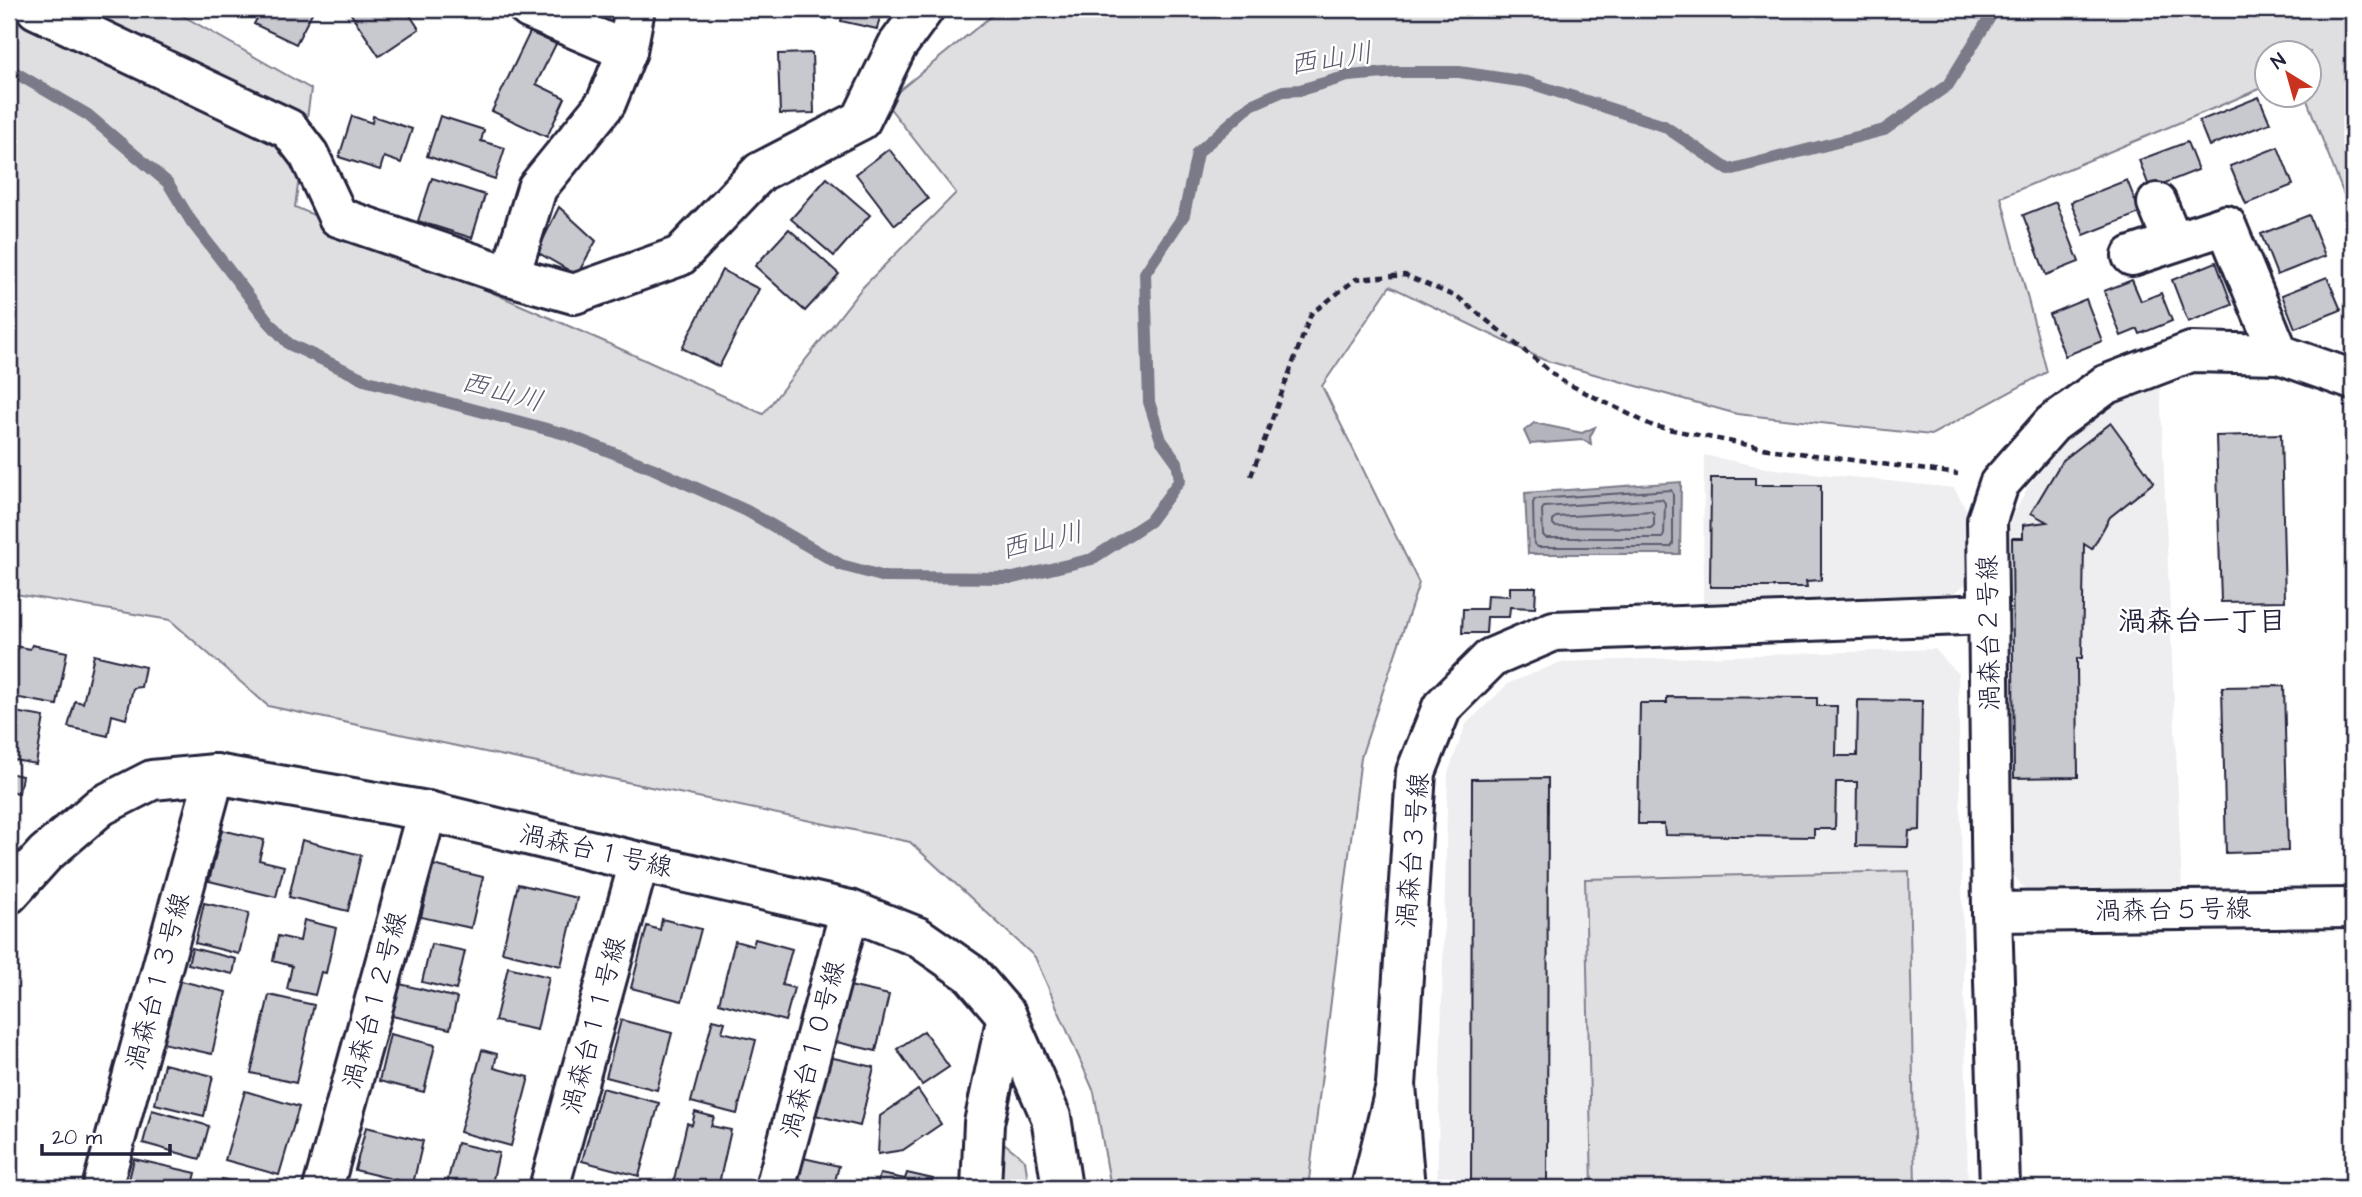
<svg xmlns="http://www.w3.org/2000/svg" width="2362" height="1197" viewBox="0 0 2362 1197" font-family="'Architects Daughter','Klee One',sans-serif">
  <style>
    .built { fill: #eeeef1 }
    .green { fill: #dfdfe2; stroke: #80808e; stroke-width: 2 }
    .water { fill: #b4b4bc; stroke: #7a7a88; stroke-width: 2 }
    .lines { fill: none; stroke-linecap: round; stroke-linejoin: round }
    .shore { stroke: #5c5c6f; stroke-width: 2 }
    .stream { stroke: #7a7a88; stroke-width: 12 }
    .building { fill: #c8c8cf; stroke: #22223b; stroke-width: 2 }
    .street-casing { stroke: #22223b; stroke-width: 44 }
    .secondary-casing { stroke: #22223b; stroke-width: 44 }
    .path { stroke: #22223b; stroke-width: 4.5; stroke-dasharray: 7 5; stroke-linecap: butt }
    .street { stroke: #fff; stroke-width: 38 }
    .secondary { stroke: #fff; stroke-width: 38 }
    .labels { text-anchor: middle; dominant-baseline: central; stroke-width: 5; stroke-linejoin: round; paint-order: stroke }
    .street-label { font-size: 26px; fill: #22223b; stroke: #fff }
    .water-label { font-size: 28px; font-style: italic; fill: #5c5c6f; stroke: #fff }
    .neighbourhood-label { font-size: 28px; font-weight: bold; fill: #22223b; stroke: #fff }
  </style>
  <rect width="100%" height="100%" fill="#fff"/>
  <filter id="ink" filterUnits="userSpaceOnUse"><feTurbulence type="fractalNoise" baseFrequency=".0143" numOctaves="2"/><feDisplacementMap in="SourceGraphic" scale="14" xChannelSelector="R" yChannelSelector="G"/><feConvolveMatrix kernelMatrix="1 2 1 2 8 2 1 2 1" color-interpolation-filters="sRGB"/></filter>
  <g filter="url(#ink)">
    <g class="built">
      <path d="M2160,383l22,505 -154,6 -16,-21 -3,-348 19,-39 41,-49 44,-33z"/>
      <path d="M1704,455l62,13 188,20 14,24 1,70 -23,17 -243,5z"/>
      <path d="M1935,649l23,25 10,514h-531l11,-415 18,-49 43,-41 52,-21z"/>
    </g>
    <g class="green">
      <path d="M9,9h162l140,80 -16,118 308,134 160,73 99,-126 94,-95 -71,-91 115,-93h1353v209l-48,-123 5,-1v-42h-42l-1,34 -266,111 46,175 -116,63 -194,-21 -193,-54 -154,-74 -68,100 97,197 -58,174 -53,431h-197l-17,-96 -59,-135 -125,-115 -642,-136 -98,-86 -161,-27z"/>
      <path d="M1909,871l6,317h-323l-7,-309z"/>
      <path d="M999,1139l26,21 4,28h-32z"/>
    </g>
    <g class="water">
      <path d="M1534,423l48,10 13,-6 -5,10 1,7 -8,-4 -53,4 -6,-13z"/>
      <path d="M1681,482l-1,72h-152l-3,-61z"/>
    </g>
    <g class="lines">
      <g class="shore">
        <path d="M1671,490l2,4v50l-2,3h-133l-4,-3 -1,-41 2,-4z"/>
        <path d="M1662,499l3,4 -1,32 -2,3h-116l-3,-3 -1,-25 2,-3z"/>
        <path d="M1651,511l3,3v11l-3,3 -95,-1 -3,-3v-5l3,-2z"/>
      </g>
      <path class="stream" d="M9,69l79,46 80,68 23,38 77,100 21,23 79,37 197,53 87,34 95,43 94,54 44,12 128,1 79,-19 58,-38 30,-41 -3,-18 -16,-22 -12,-38 -4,-129 39,-58 13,-62 54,-48 32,-14 17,-1 48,-14 49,-4h62l68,10 137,44 65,44 155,-40 64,-45 47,-76"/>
    </g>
    <g class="building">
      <path d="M262,9h52l-18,35 -42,-20z"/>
      <path d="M352,9h54l13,20 -40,27 -30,-45z"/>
      <path d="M790,9h39l-2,10z"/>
      <path d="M844,9h38l-5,20 -36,-8z"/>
      <path d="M530,32l26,12 -20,40 29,14 -18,39 -55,-26z"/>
      <path d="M812,53l2,60 -34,1 -2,-60z"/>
      <path d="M2259,97l11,26 -61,23 -10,-25z"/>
      <path d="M352,116l20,7 1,-7 39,13 -11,34 -17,-6 -4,13 -41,-13z"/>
      <path d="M440,116l44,14 -3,11 24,7 -10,31 -68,-23z"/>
      <path d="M2187,142l11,28 -48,19 -11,-29z"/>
      <path d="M2278,147l15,38 -47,19 -16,-38z"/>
      <path d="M889,149l39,50 -33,26 -39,-51z"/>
      <path d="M432,178l53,17 -13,43 -54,-17z"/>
      <path d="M827,178l43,37 -36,41 -43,-37z"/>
      <path d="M2127,180l13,33 -56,22 -13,-33z"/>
      <path d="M2056,202l23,60 -33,13 -23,-60z"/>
      <path d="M559,207l37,34 -19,34 -40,-23z"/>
      <path d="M2309,215l16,41 -48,19 -16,-41z"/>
      <path d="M789,229l50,45 -34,37 -50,-45z"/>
      <path d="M2216,262l16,43 -44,17 -16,-42z"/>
      <path d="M722,270l37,19 -40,78 -37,-19z"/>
      <path d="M2327,277l14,33 -46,18 -13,-33z"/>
      <path d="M2132,280l9,21 20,-8 11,28 -32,13 -2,-5 -17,7 -17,-45z"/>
      <path d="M2086,299l16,42 -37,15 -16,-42z"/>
      <path d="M2111,423l43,59 -44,35 -18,32 -8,-5 -2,114h-5l1,119 -64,1 -2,-240h11v-13l24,-3 -16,-9 31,-52z"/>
      <path d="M2281,434l4,167 -64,1 -5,-166z"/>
      <path d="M1711,478h44v7h66v95l-15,1 1,6h-97z"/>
      <path d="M1510,587h26l-1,21 -25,-1 -1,10h-22l-1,16h-24l1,-24h23l1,-14 23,1z"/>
      <path d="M9,645l21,4 2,-4 35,7 -10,53 -48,-9z"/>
      <path d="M94,655l51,12 -4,20 -8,1 -7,31 -14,-4 -4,21 -40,-9 7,-26 8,2z"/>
      <path d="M2284,686l4,165 -62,2 -4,-166z"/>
      <path d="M1667,697l150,1v8h20l-1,50h21l1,-56 64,1 -2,129 -11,1 -1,16 -52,-1 1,-64h-21l-1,47h-21v8l-149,-2 -1,-11h-26l2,-121h27z"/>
      <path d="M9,711l35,6 -8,47 -27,-5z"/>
      <path d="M9,773l13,3 -3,17 -10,-2z"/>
      <path d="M1548,778l-1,410h-76l1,-409z"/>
      <path d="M222,830l42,10 -5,20 25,6 -8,31 -67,-16z"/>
      <path d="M302,840l59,15 -13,56 -59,-14z"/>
      <path d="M433,865l50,12 -12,51 -50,-11z"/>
      <path d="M518,884l59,14 -16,68 -59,-14z"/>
      <path d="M204,903l45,10 -10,41 -44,-11z"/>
      <path d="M662,919l39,10 -19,72 -51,-13 16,-62 13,4z"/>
      <path d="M304,920l32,8 -10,45 -5,-1 -6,23 -28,-6 5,-23 -19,-5 5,-25 22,5z"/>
      <path d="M755,939l37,10 -10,36 12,3 -9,33 -66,-18 16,-62 18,5z"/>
      <path d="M431,944l34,7 -9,39 -34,-8z"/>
      <path d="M192,948l44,11 -3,15 -45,-10z"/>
      <path d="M508,967l41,10 -12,53 -42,-9z"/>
      <path d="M173,979l53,13 -14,62 -54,-12z"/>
      <path d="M400,984l57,14 -7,31 -58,-13z"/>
      <path d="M845,985l44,10 -13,56 -44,-10z"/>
      <path d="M269,995l45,10 -18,78 -45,-10z"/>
      <path d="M713,1019l12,3 -3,10 34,8 -19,74 -46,-12z"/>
      <path d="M621,1020l51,13 -15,57 -51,-13z"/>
      <path d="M924,1031l25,36 -27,18 -25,-36z"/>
      <path d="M390,1034l45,11 -11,47 -45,-11z"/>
      <path d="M482,1050l15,4 -3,14 35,9 -18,69 -51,-14z"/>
      <path d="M829,1057l45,10 -14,59 -45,-11z"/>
      <path d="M164,1064l49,12 -9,40 -49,-12z"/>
      <path d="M602,1088l57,15 -20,73 -57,-15z"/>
      <path d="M918,1090l23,34 -38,26 -25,4 2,-38z"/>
      <path d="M245,1091l54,16 -20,68 -54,-15z"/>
      <path d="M152,1110l57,16 -9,33 -57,-16z"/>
      <path d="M695,1112l19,5 -3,9 20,4 -13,58h-46l15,-65 5,2z"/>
      <path d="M366,1127l57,14 -10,43 -58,-14z"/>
      <path d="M457,1143l42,10 -8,35h-45z"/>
      <path d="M799,1157l40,9 -6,22h-41z"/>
      <path d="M134,1159l62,14 -4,15h-65z"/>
      <path d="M907,1173l26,6 -3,9h-54l4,-14 25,5z"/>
      <path d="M222,1179l32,9h-35z"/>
    </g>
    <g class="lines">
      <g class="street-casing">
        <g id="street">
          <path d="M36,9l253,120 20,26 29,62 172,59 64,18 106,-38 80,-84 101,-52 36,-74 27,-37"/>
          <path d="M529,9l98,42 8,-42"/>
          <path d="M2157,203l16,39"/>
          <path d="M2132,256l94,-31 53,129"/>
          <path d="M510,276l27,-88 69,-85 21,-52"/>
          <path d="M1992,912l361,-4"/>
          <path d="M102,1188l113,-414"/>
          <path d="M323,1188l104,-377"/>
          <path d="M549,1188l90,-326"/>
          <path d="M775,1188l75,-278"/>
          <path d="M981,1188l3,-65 23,-107"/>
          <path d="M1371,1188l25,-102 20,-314 26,-65 49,-49 63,-27 434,-17"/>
          <path d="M2000,1188l-8,-276 -5,-392 12,-36 53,-60 53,-39 86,-33 88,2 74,26"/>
        </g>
      </g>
      <g class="secondary-casing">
        <g id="secondary">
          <path d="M9,894l36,-40 56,-48 51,-26 63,-6 212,37 212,51 211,48 68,27 53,37 36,42 44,101 11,71"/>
          <path d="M1396,1086l9,102"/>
        </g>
      </g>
      <path class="path" d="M1251,476l60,-162 45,-35 49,-4 54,23 103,83 91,45 115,23 190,25"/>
      <use href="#street" class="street"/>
      <use href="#secondary" class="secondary"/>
    </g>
  </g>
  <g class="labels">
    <g class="street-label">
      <text transform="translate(1989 633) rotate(-91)">渦森台２号線</text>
      <text transform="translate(1413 850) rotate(-85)">渦森台３号線</text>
      <text transform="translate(596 851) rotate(13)">渦森台１号線</text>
      <text transform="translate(2173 910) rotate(-1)">渦森台５号線</text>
      <text transform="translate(158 981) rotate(-75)">渦森台１３号線</text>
      <text transform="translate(375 1000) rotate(-75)">渦森台１２号線</text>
      <text transform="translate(594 1025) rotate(-75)">渦森台１１号線</text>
      <text transform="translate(813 1049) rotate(-75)">渦森台１０号線</text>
    </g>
    <g class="water-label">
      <text transform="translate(1331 59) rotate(-9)">西山川</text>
      <text transform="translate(502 392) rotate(15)">西山川</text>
      <text transform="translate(1042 541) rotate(-13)">西山川</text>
    </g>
    <g class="neighbourhood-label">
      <text x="2202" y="621">渦森台一丁目</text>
    </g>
  </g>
  <rect width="2362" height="1197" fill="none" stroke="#fff" stroke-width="35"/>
  <rect x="18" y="18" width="2327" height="1162" fill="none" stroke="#22223b" stroke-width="2.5" filter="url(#ink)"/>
  <g transform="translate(2288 74) rotate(323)"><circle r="33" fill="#ffffff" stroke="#a7a7b1" stroke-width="2"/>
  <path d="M0-5L12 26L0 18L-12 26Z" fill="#c8321e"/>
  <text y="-10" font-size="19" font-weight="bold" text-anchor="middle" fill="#22223b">N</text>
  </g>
  <path d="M42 1144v10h128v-10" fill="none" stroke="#22223b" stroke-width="3.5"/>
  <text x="52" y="1144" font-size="21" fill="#22223b" stroke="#ffffff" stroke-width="5" paint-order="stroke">20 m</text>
</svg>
